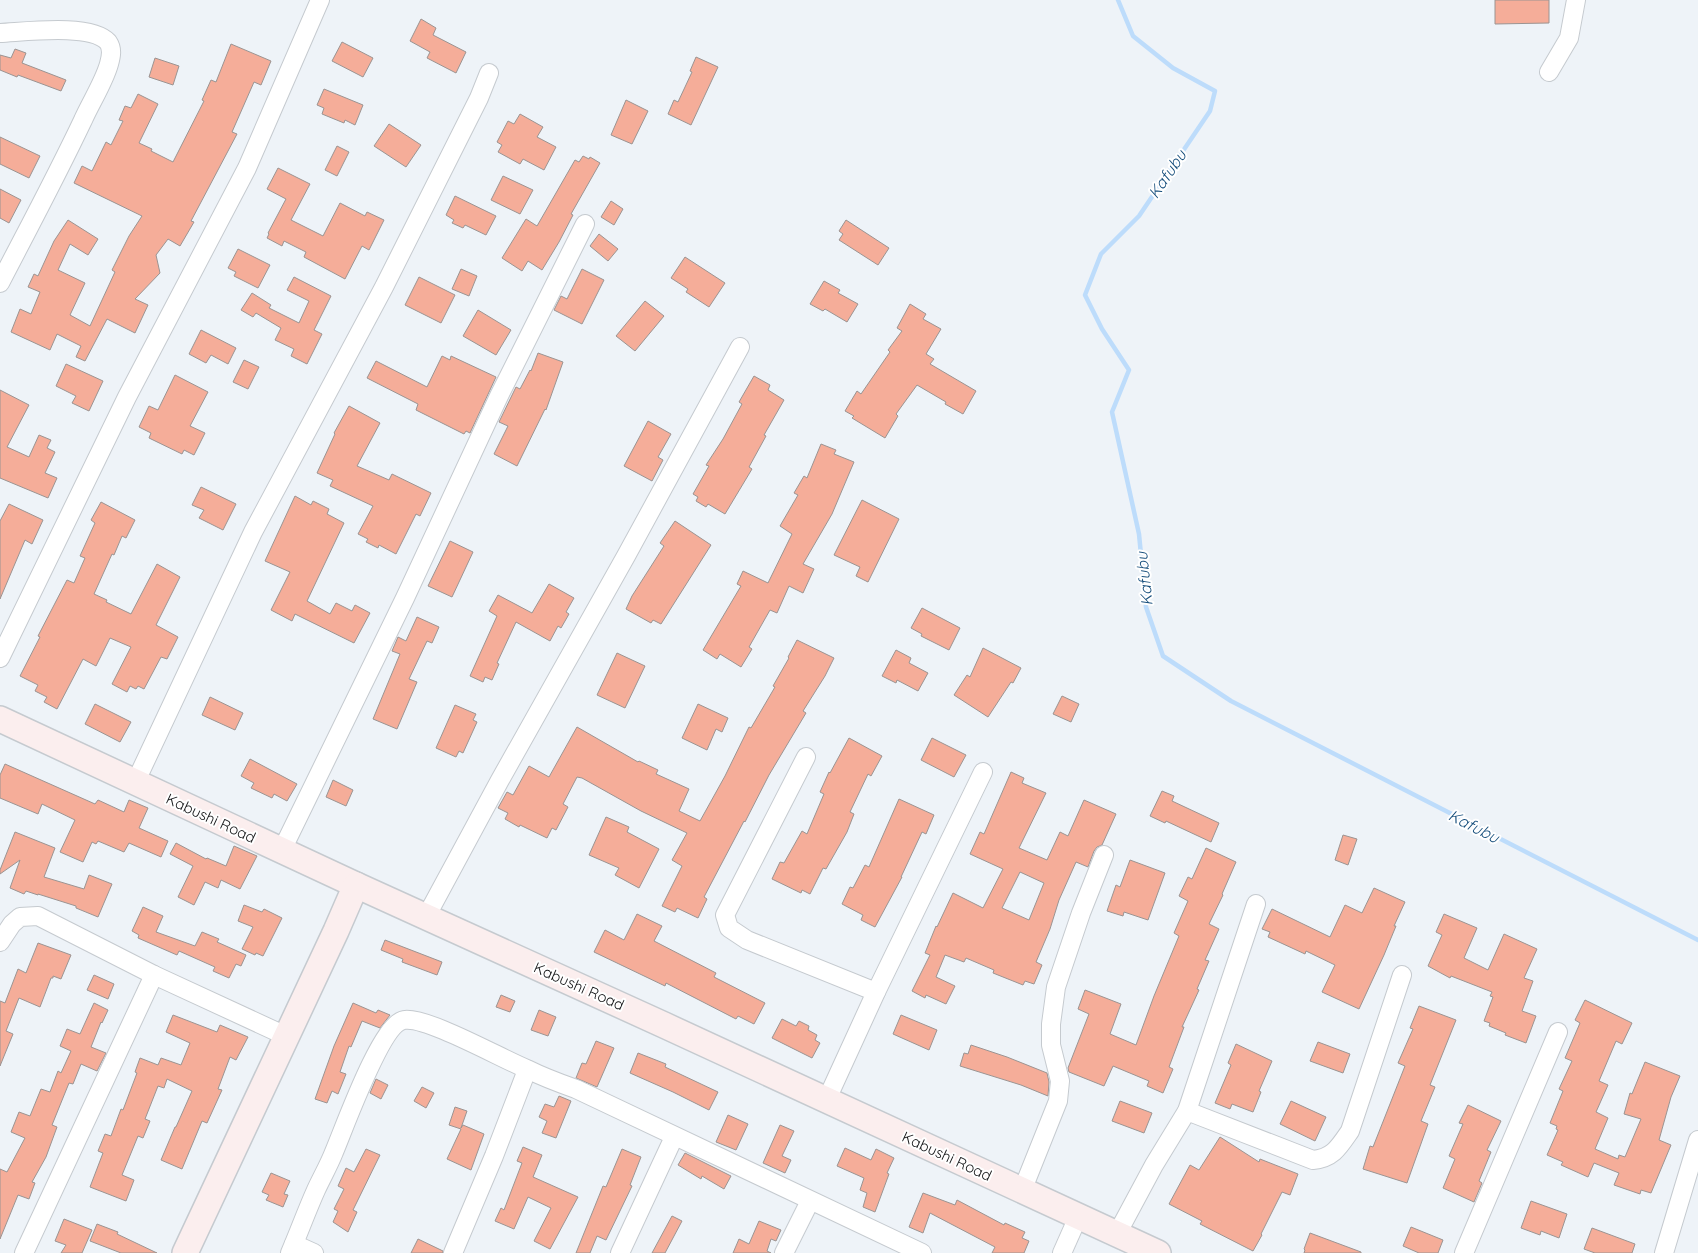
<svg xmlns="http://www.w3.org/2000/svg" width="1698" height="1253" viewBox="0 0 1698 1253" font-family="Quicksand,sans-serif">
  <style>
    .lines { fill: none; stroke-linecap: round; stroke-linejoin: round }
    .stream { stroke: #bddcfb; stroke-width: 4.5 }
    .building { fill: #f5ad99; stroke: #9b9492; fill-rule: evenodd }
    .street-casing { stroke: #c5cacf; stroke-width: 20 }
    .secondary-casing { stroke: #c5cacf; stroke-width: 28 }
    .street { stroke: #fff; stroke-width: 18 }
    .secondary { stroke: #fbeeee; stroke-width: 25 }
    .labels { text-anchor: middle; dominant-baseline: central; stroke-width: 4; stroke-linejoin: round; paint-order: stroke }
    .street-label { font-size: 15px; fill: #131416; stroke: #fff }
    .water-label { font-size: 16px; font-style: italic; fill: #164e7c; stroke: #fff }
  </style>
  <rect width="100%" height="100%" fill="#eef3f8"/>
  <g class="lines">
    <path class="stream" d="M1118,0l15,36 40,32 42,23 -5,20 -71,105 -38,38 -16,41 17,34 27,41 -17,42 27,122 7,73 17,49 68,45 467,239"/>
  </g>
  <g class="building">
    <path d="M1495,0h54v23l-54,1z"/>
    <path d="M421,19l15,9 -3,7 33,17 -10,21 -29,-15 3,-6 -20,-11z"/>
    <path d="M342,42l31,16 -10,19 -31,-16z"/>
    <path d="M231,44l40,17 -10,24 -7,-3 -22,50 5,2 -46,87 3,1 -14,24 -12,-7 -12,16 4,18 -25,26 13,6 -13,28 -28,-14 -22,42 -9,-4 5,-11 -24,-12 -7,16 -39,-18 9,-23 11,5 9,-22 -12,-5 6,-13 4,2 16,-35 14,-21 30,19 -10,16 -18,-11 -12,26 27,13 -15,32 20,11 25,-54 -3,-2 17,-34 13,-20 -68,-33 8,-17 10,5 14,-29 5,3 12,-24 -4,-1 6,-14 6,2 7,-14 20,10 -19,39 13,6 -1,2 22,11 31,-61 -2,-1 9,-20 5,2z"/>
    <path d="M15,49l11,4 -4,10 44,17 -5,11 -43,-16 -1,2 -17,-7v-15l11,3z"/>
    <path d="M696,57l22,10 -27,58 -23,-11 6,-14 4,2 14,-30 -2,-1z"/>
    <path d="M155,58l24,8 -6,19 -24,-8z"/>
    <path d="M324,89l39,16 -8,20 -10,-5 -1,3 -22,-9 2,-6 -7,-3z"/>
    <path d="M626,100l22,11 -16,33 -21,-9z"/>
    <path d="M520,114l23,13 -6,10 19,10 -12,23 -21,-11 -3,5 -22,-12 4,-7 -5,-3 11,-21 6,3z"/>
    <path d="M389,124l32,21 -15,22 -32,-21z"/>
    <path d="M0,137l40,19 -11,22 -29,-14z"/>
    <path d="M337,146l12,6 -12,24 -12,-6z"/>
    <path d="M583,156l6,3 1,-2 10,6 -29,51 2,1 -14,27 -17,28 -14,-9 -6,10 -20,-13 24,-39 11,7 38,-66 4,2z"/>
    <path d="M278,168l32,16 -19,36 32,16 17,-33 25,13 2,-4 17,8 -15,30 -7,-4 -17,33 -41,-22 2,-5 -22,-11 -2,5 -15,-8 2,-4 -1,-1 18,-34 -19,-10z"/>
    <path d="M503,176l30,14 -13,24 -29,-14z"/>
    <path d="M0,189l21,11 -12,23 -9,-5z"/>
    <path d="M455,196l41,20 -10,19 -21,-10 -2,3 -11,-5 2,-3 -8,-5z"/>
    <path d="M611,201l12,8 -9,16 -13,-8z"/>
    <path d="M846,220l43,28 -11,17 -39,-25 4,-6 -4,-3z"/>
    <path d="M599,234l19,15 -10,12 -18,-15z"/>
    <path d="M238,249l32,16 -12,23 -24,-12 2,-4 -8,-4z"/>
    <path d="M685,257l40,26 -16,24 -23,-15 2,-3 -17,-11z"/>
    <path d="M461,269l16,7 -8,20 -17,-7z"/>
    <path d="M582,269l22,11 -22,44 -28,-14 7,-14 6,3z"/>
    <path d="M294,277l37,19 -17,34 8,4 -15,30 -16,-8 3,-7 -19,-9 6,-12 -25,-15 -3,4 -12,-7 11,-17 19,12 -2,3 30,15 10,-22 -22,-11z"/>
    <path d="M419,277l36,18 -14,28 -36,-18z"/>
    <path d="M824,281l16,9 -2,3 20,11 -11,18 -22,-13 -2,2 -13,-7z"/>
    <path d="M645,301l19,15 -29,35 -19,-15z"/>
    <path d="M910,304l16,10 -3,5 18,10 -15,25 8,5 -4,5 46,27 -13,23 -18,-10 1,-2 -29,-17 -21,29 2,2 -13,22 -33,-20 2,-2 -9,-5 12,-20 4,3 29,-42 -2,-2 14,-19 -5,-3z"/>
    <path d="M478,310l33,20 -15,25 -33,-19z"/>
    <path d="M201,330l35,18 -8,16 -17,-9 -5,8 -17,-9z"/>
    <path d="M538,353l25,9 -17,48 -1,-1 -28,57 -23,-12 14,-28 -9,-4 17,-35 4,2 10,-19 1,1z"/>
    <path d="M442,356l8,4 1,-4 45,21 -26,56 -4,-2 -2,3 -48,-24 2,-6 -51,-26 9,-17 51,26z"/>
    <path d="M244,360l15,7 -11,22 -15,-7z"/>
    <path d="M66,364l37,17 -14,30 -17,-8 4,-7 -20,-10z"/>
    <path d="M175,375l33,17 -18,34 15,7 -11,22 -10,-5 -2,4 -33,-16 2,-5 -12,-6 10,-21 9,4z"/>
    <path d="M754,376l16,9 -2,5 16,10 -20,35 2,1 -17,31 3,2 -27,45 -17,-10 -2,3 -10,-6 2,-4 -5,-3 16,-28 -3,-1 17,-26 19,-35 -3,-2z"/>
    <path d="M0,390l29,15 -22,42 22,10 10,-22 12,5 -4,8 8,4 -10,21 12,5 -9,20 -48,-20z"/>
    <path d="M349,406l31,17 -23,43 32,14 3,-6 39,19 -11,23 -4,-2 -20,40 -17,-9 -1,3 -12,-6 2,-3 -10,-5 15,-28 -43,-20 3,-6 -16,-7 18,-39 -1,-1z"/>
    <path d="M648,421l23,13 -13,23 5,3 -11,21 -28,-15z"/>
    <path d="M821,444l15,6 -2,4 20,8 -22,52 -29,50 11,5 -11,24 -14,-7 -12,27 -7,-3 -21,37 3,2 -11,18 -21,-13 -3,5 -14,-9 38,-64 -4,-2 6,-13 25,12 24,-49 -12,-8 18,-31 -4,-2 10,-17 3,2z"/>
    <path d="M201,487l35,17 -13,26 -24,-12 5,-8 -12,-5z"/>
    <path d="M295,496l16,9 2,-4 16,8 -2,5 17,9 -37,78 23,13 6,-11 16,8 3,-6 15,8 -16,30 -59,-29 -3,7 -21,-11 19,-38 -25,-11z"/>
    <path d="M862,500l37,19 -31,63 -12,-6 4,-9 -26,-12z"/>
    <path d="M101,502l34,18 -9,18 -4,-2 -8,19 -2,-1 -18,40 13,6 -1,2 25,12 26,-50 23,13 -24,48 22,12 -11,22 -6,-2 -17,32 -6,-3 -2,3 -6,-3 -3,6 -15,-8 19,-37 -21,-9 -14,28 -13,-7 -26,50 -13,-7 3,-5 -12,-6 3,-6 -18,-9 20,-39 -2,-1 29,-56 7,3 11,-25 -5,-2 15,-33 -4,-3z"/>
    <path d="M9,504l34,16 -11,24 -7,-4 -25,59v-78z"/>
    <path d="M675,521l36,24 -50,79 -8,-4 -2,3 -25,-14 6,-13 32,-50 -4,-3z"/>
    <path d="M450,541l23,11 -21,45 -24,-11z"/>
    <path d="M549,584l25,14 -8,14 3,2 -8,14 -3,-2 -8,15 -34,-19 -19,41 2,1 -7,16 -7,-3 -2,5 -13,-6 27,-60 -8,-5 9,-16 34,18z"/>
    <path d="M922,608l38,20 -11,22 -28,-14 1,-2 -11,-6z"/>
    <path d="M417,617l22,10 -7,16 -5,-2 -18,38 8,3 -20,47 -24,-10 27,-65 -8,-3 6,-14 8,4z"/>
    <path d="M797,640l37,18 -9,18 -22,35 3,2 -37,62 -24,47 -1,-1 -40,76 3,2 -9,19 -21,-10 -2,4 -13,-6 20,-40 -10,-6 15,-27 -46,-22 -59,-33 -5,-1 -14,27 5,3 -12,23 -4,-2 -5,10 -27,-13 -1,2 -14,-8 3,-6 -10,-5 9,-16 6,3 16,-29 20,11 28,-50 61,35 1,-1 19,9 -2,4 33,15 -10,22 21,10 25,-45 24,-49 2,1 24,-41 -2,-1 16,-28 -1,-1z"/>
    <path d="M983,648l38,20 -8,15 -2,-1 -23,35 -34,-22 13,-20 3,2z"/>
    <path d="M896,650l15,8 -2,5 19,10 -10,18 -21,-11 -1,3 -14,-7z"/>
    <path d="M617,653l28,13 -20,42 -28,-13z"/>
    <path d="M1062,696l17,8 -8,18 -18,-8z"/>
    <path d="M210,697l33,16 -8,17 -33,-15z"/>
    <path d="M95,704l36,18 -11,20 -35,-18z"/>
    <path d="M698,704l30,14 -6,14 -6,-3 -9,21 -25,-12z"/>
    <path d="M455,705l21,9 -3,6 4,2 -14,31 -4,-2 -3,6 -20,-9z"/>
    <path d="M849,738l33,18 -11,20 -3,-2 -18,38 4,2 -7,18 -21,37 -3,-1 -13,26 -8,-4 -1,3 -29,-14 8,-17 4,1 18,-32 5,3 17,-40 -4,-2 9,-20 1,1z"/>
    <path d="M932,738l34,17 -12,22 -33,-17z"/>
    <path d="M250,759l47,25 -10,17 -13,-7 -2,4 -21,-10 3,-5 -13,-7z"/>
    <path d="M5,764l90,40 3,-4 26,12 5,-12 19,8 -9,20 29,13 -7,16 -32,-14 -5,9 -26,-11 -2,3 -4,-2 -9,20 -23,-10 15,-32 -33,-16 -4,10 -38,-16v-23z"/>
    <path d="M1011,772l13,6 -2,5 24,10 -27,55 28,12 13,-28 8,4 16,-36 32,14 -14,31 -5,2 -3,4 -6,16 -12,-5 -17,38 -9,29 -14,33 6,3 -8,19 -9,-3 -2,4 -30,-12 1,-3 -28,-12 -2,4 -19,-7 -9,22 19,9 -9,18 -20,-9 -1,3 -13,-7 18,-36 -5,-2 11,-27 1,1 16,-34 30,15 20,-39 -33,-15 10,-22 4,2zM1020,872l24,11 -15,37 -27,-12z"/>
    <path d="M333,780l20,10 -7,16 -20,-9z"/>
    <path d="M1162,791l12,5 -2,5 47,22 -8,19 -45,-21 -1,2 -15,-7z"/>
    <path d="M899,799l35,16 -8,19 -4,-2 -21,45h1l-27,50 -14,-7 2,-5 -21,-11 8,-17 3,1 12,-23 4,2z"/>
    <path d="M606,817l23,10 -2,5 32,17 -20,39 -24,-13 4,-7 -30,-13z"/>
    <path d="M15,832l40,16 -11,29 40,12 5,-14 23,9 -14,33 -22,-9v-2l-38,-12v1l-12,-4 -2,3 -14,-6 10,-28 -20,14v-4z"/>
    <path d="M1343,835l14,4 -9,26 -13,-5z"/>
    <path d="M176,843l30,16 1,-1 19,8 8,-20 23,10 -17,33 -19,-9 -3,8 -13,-6 -11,23 -16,-8 15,-31 -23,-12z"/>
    <path d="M1206,848l30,14 -14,32 1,1 -14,29 10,5 -14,31 4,1 -12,28 2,1 -17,37h2l-15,40 4,2 -10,24 -16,-7 2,-5 -36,-15 -9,20 -35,-14 -1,-4 21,-54 -11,-5 7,-19 36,14 -11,30 26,11 18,-49 25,-60 -5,-3 14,-32 -9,-5 9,-19 4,2z"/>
    <path d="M1130,860l35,13 -17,47 -24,-8 -1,4 -16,-5 9,-26 4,2z"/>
    <path d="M1374,888l31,14 -11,24h2l-12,29 -25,54 -37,-17 13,-27 -29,-14 -1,3 -37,-17 2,-5 -8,-3 10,-20 58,28 15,-32 17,8z"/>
    <path d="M244,905l18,7 2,-3 18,9 -19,38 -7,-3 -1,2 -13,-6 11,-22 -15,-6z"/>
    <path d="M143,907l20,9 -7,16 39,14 7,-14 17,7 -2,3 29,13 -5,11 -5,-2 -7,14 -16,-7 2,-4 -36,-16 -2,4 -39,-17 1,-3 -7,-4z"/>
    <path d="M637,914l25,12 -8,15 62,32 -2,4 51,26 -11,21 -16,-8 -2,3 -70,-36 -1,3 -71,-34 11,-22 19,10z"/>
    <path d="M1444,914l33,14 -13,30 24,12 16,-36 33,15 -13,29 9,3 -11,30 14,5 -10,27 -21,-8 1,-2 -17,-7 1,-3 -6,-2 9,-24 -3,-1 2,-4 -41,-16 -1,2 -22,-12 14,-31 -6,-3z"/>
    <path d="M385,940l57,22 -5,13 -35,-13 1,-3 -22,-9z"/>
    <path d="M38,943l33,12 -10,24 -8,-3v2h-2l-11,29 -21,-9 -13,33 7,3 -13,32v-65l5,2 13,-34 8,4z"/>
    <path d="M94,975l20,9 -6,15 -21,-9z"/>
    <path d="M501,995l14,6 -5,11 -14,-5z"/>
    <path d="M1585,1000l47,23 -10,21 -6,-3 -17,40 9,4 -12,27 12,6 -13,31 23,10 1,-4 6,2 16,-38 -17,-5 6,-21 2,1 13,-32 35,14 -9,21 -12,43 12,5 -20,48 -10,-3 -1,4 -26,-9 5,-12 -25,-10 -6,14 -27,-12 2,-3 -16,-7 11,-25 -2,-1 1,-3 -7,-3 13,-32 -4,-2 13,-28 -7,-3 15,-35 -5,-3z"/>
    <path d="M94,1003l14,7 -6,13 -1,-1 -10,25 15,6 -9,18 -16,-7 -8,20 -4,-1 -17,42 5,2 -11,30 -14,25 3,1 -6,16 -11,-4 -18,44v-70l7,3 18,-34 -14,-6 8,-20 11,4 11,-27 9,3 8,-21 3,2 10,-22 -11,-5 7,-17 13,5z"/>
    <path d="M353,1003l23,10 2,-3 12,5 -10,13 -18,-7 -11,26 -2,-1 -9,26 6,2 -8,20 -6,-3 -5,12 -12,-4 19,-53z"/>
    <path d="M1419,1006l37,14 -26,65 5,2 -14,34 7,3 -21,59 -44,-14 7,-23 3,1 32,-81 -7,-3 15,-34 -3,-1z"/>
    <path d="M539,1010l17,7 -8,19 -17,-6z"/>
    <path d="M173,1015l44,17 3,-7 28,12 -12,23 -6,-3 -12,32 4,1 -15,33 -5,-2 -20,48 -21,-9 14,-33h1l16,-36 -25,-12 -3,9 -6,-2 -13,33 5,2 -7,17 -5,-2 -16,39 12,5 -8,21 -36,-14 13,-34 -5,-2 7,-17 6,2 10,-27 2,1 14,-37 -2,-1 5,-14 18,7 3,-7 20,7 9,-22 -24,-11z"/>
    <path d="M901,1015l36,15 -8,20 -36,-16z"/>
    <path d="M782,1019l14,7 3,-5 10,5 -1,4 9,5 -2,5 5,3 -8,15 -40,-20z"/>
    <path d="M596,1041l18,7 -17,39 -21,-9 6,-15 4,1z"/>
    <path d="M1318,1042l32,12 -7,19 -33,-12z"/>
    <path d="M1236,1044l36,17 -13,30 2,1 -8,20 -21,-8 -2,5 -15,-6 16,-38 -3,-2z"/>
    <path d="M971,1045l36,12 40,16 2,9 -1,14 -27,-11 -61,-19 4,-13 4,1z"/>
    <path d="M638,1053l28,11 -1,3 53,25 -9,18 -36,-18 -43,-19z"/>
    <path d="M376,1079l12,6 -7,14 -11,-6z"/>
    <path d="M422,1087l12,6 -8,15 -12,-7z"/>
    <path d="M559,1096l12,5 -15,37 -14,-5 5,-12 -8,-4 6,-13 9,3z"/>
    <path d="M1120,1101l32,12 -8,20 -32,-12z"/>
    <path d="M1291,1101l35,16 -11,24 -35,-17z"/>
    <path d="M1468,1105l33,16 -14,29 4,2 -12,29 3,2 -8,19 -31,-14 12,-29 -6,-3 14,-32 -4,-1z"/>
    <path d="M455,1107l12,4 -6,17 2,-3 21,9 -13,36 -24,-11 14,-30 -12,-4z"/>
    <path d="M728,1115l20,9 -12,26 -20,-8z"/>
    <path d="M780,1125l14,6 -12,25 9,4 -6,13 -22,-10z"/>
    <path d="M1220,1137l39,25 1,-3 38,15 -8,21 -8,-3 -21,42 1,1 -9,16 -53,-27 2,-3 -33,-17 21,-39 9,5z"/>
    <path d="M523,1147l19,8 -9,22 45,20 -28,52 -16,-8 17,-33 -23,-11 -14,32 -19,-8 6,-13 3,2 18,-47 -5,-2z"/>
    <path d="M845,1148l26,12 5,-11 18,9 -7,15 2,1 -14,38 -12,-5 4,-14 -7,-3 4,-12 -27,-12z"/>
    <path d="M366,1149l14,6 -27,55 4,2 -9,20 -15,-10 5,-11 -4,-2 10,-20 -6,-3 8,-18 8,4z"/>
    <path d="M622,1149l19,8 -11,28 2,1 -26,54 -9,-4 -7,17h-14l27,-67 3,1z"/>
    <path d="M685,1153l46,23 -7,13 -22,-13 -1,3 -23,-14z"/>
    <path d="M271,1173l19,8 -6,13 4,1 -5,12 -17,-7 3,-5 -7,-3z"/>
    <path d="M923,1193l32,12 2,-5 47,25 1,-2 20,9 -3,6 7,3 -5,12h-32l3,-6 -65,-34 -7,20 -14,-6z"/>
    <path d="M1531,1201l36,13 -8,24 -18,-7 -1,4 -19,-7z"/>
    <path d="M672,1216l10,5 -17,32h-13z"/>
    <path d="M64,1219l28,11 -10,23h-21l5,-8 -11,-4z"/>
    <path d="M759,1221l22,9 -5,11 -5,-2 -4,12 4,2h-38l6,-14 10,5z"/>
    <path d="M97,1224l21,8 -1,2 40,19h-36l-31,-12z"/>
    <path d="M1411,1227l32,13 -5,13h-19l-16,-7z"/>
    <path d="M1592,1228l43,16 -3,9h-37l-11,-4z"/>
    <path d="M1310,1233l51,19v1h-57l1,-3 -1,-1z"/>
    <path d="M418,1239l25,12v2h-32z"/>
  </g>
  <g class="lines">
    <g class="street-casing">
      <g id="street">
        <path d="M0,33c24,-1 91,-10 108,9 5,7 3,15 1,22 -5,18 -18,38 -26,56 -26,55 -55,109 -83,163"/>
        <path d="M1549,72l20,-34 7,-38"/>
        <path d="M0,658l127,-261 120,-229 73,-168"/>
        <path d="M806,757l-81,158 4,13 18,12 129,52"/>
        <path d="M135,783l118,-251 131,-245 95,-189 10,-25"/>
        <path d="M282,850l123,-252 94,-202 86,-172"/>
        <path d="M426,917l74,-137 126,-224 114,-209"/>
        <path d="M0,942l12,-18 8,-7 18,-1 116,59 132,61"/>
        <path d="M827,1099l49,-107 107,-220"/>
        <path d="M1187,1111l126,49c20,-2 26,-13 37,-29l52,-156"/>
        <path d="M1022,1191l36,-90 2,-20 -9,-36v-21l5,-37 25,-74 23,-58"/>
        <path d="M1117,1234l37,-69 33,-54 69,-207"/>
        <path d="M294,1244l20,9"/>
        <path d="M24,1253l130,-278"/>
        <path d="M290,1253c9,-21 17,-43 26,-63 6,-13 13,-25 18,-38 10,-23 47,-128 70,-132 22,-4 98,39 123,49 16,8 32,14 49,20l346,164"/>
        <path d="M453,1253l41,-97 33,-86"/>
        <path d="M620,1253l54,-116"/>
        <path d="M784,1253l26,-52"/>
        <path d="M1062,1253l16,-36"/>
        <path d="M1464,1253l94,-221"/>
        <path d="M1664,1253l34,-113"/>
      </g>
    </g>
    <g class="secondary-casing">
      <g id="secondary">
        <path d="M0,719l356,166 308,140 494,228"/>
        <path d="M185,1253l151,-322 20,-46"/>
      </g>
    </g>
    <use href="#street" class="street"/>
    <use href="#secondary" class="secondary"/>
  </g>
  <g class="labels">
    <g class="street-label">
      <text transform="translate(211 818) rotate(25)">Kabushi Road</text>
      <text transform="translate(579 986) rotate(24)">Kabushi Road</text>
      <text transform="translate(947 1156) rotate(25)">Kabushi Road</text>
    </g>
    <g class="water-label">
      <text transform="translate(1167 174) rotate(-56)">Kafubu</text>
      <text transform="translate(1144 579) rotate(-96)">Kafubu</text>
      <text transform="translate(1474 826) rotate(27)">Kafubu</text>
    </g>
  </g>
</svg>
